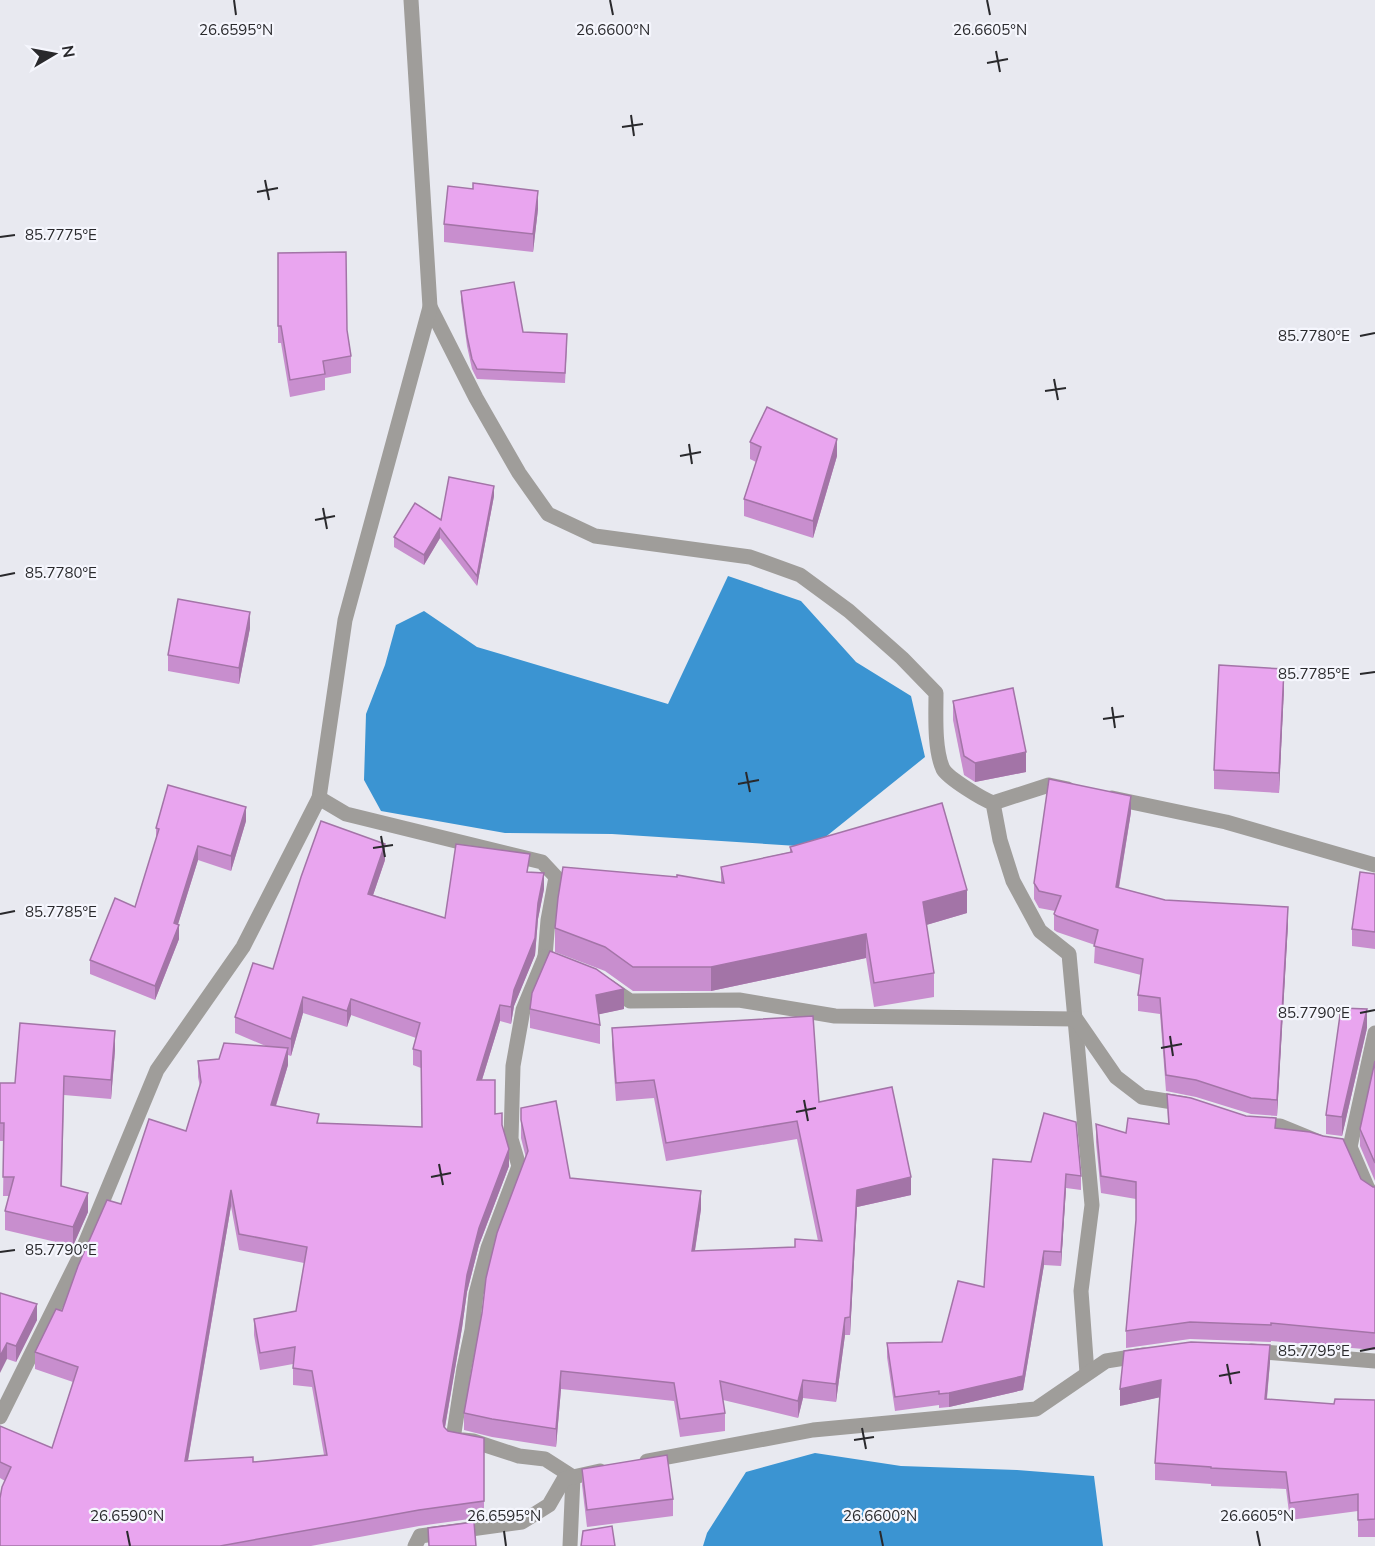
<svg xmlns="http://www.w3.org/2000/svg" width="1375" height="1546" viewBox="0 0 1375 1546" font-family="Mulish,sans-serif">
  <style>
    .water { fill: #3b94d2 }
    .lines { fill: none; stroke-linecap: round; stroke-linejoin: round }
    .lane { stroke: #9f9d9a; stroke-width: 15 }
    .street { stroke: #9f9d9a; stroke-width: 15 }
    .wall { fill: #c88ece; fill-rule: evenodd }
    .shaded-wall { fill: #a374a7 }
    .building { fill: #e9a5ef; stroke: #a374a7; stroke-width: 1.5; fill-rule: evenodd }
    .ticks { fill: none; stroke: #29292c; stroke-width: 2 }
    .ticks-label { font-size: 15px; text-anchor: middle; fill: #29292c; stroke: #f5f6fd; stroke-width: 4.5; stroke-linejoin: round; paint-order: stroke }
  </style>
  <rect width="100%" height="100%" fill="#e8e9f0"/>
  <g class="water">
    <path d="M728,576l73,25 55,61 55,34 14,61 -112,90 -201,-13 -107,-1 -124,-22 -17,-31 2,-66 19,-49 11,-40 28,-14 53,36 191,57z"/>
    <path d="M815,1453l86,13 116,4 77,6 9,70h-400l4,-13 39,-61z"/>
  </g>
  <g class="lines">
    <g class="lane">
      <path d="M1112,798l114,24 149,43"/>
      <path d="M993,803l56,-18 19,4"/>
    </g>
    <g class="street">
      <path d="M430,307l46,91 43,75 29,41 47,22 155,21 50,18 49,36 53,47 34,35c0,22 -2,56 7,76 5,9 39,30 50,34l7,37 13,41 27,50 29,23 23,251 -11,86 6,82"/>
      <path d="M319,798l27,16 196,48 14,15 -8,43 -3,37 20,10"/>
      <path d="M545,957l-22,53 -10,56 -2,73 8,27 -31,82 -12,46 -4,36 -8,38 -11,71 20,2 46,15 26,3 28,18 -3,69"/>
      <path d="M608,986l22,15 109,-1 96,16 241,3 40,58 26,20 43,7"/>
      <path d="M1257,1125l23,1 44,18 26,3 18,42 7,6"/>
      <path d="M1350,1147l25,-114"/>
      <path d="M1251,1351l124,10"/>
      <path d="M0,1417l79,-159 78,-188 86,-123 76,-149 26,-178 85,-313 -19,-307"/>
      <path d="M647,1461l166,-31 223,-21 70,-48 38,-6"/>
      <path d="M415,1546l5,-10 102,-14 27,-17 15,-26 36,-8"/>
    </g>
  </g>
  <g class="wall">
    <path d="M538,209l-5,43 -89,-10v-18z"/>
    <path d="M278,253l69,77 4,26v17l-26,5v12l-35,7 -9,-54h-3z"/>
    <path d="M461,291l62,41 44,12 -2,39 -88,-4 -5,-10 -5,-23 -6,-45z"/>
    <path d="M750,442l87,14 -24,82 -69,-22v-17l12,-37 -6,-3z"/>
    <path d="M494,496l-17,90 -37,-48 -16,27 -30,-18v-10l47,-17z"/>
    <path d="M250,628l-11,56 -71,-13v-16z"/>
    <path d="M1284,688l-5,105 -65,-4v-19z"/>
    <path d="M953,701l73,71 -51,10 -11,-7 -11,-55z"/>
    <path d="M1131,812l-12,76 46,12 123,24 -11,192 -26,-2 -55,-17 -30,-6 -6,-77 -22,-3v-16l3,-20 -47,-12 1,-18 -38,-13 -3,-2v-16l1,-3 -16,-3 -5,-9v-16z"/>
    <path d="M246,821l-15,50 -33,-11 -20,64 1,15 -24,61 -65,-26v-14l45,-53 21,-67v-12z"/>
    <path d="M790,847l177,66 -41,12 8,48v24l-60,10 -8,-49 -155,33h-78l-28,-20 -50,-19v-24l166,-46v-15l69,-15z"/>
    <path d="M385,860l-12,35 72,23 85,-46 14,17 -6,30 -3,36 -21,51 -3,18 -11,-3 -18,59 13,34 7,11 7,41 -30,79 -12,47 -5,36 -17,100 3,3 36,7v79l-65,9 -108,20h-311l5,-65 -5,-3v-52l52,22 21,-66 -38,-13v-17l27,-41 59,-107 65,-73 14,-44 -2,-10v-16l21,-2 49,-12 -33,-14v-16l38,-48zM303,1013l44,14 4,-12 65,23 -3,11v16l8,3 1,59 -103,-4 -43,-17 12,-41v-10l3,1zM231,1206l8,44 65,13 -8,48 -42,8v16l6,35 33,-6v21l19,2 12,68 -71,7 -65,-1z"/>
    <path d="M1375,874v75l-23,-3v-17z"/>
    <path d="M530,1009h94l-25,5 1,11v19l-70,-16z"/>
    <path d="M612,1028l207,74 92,93 -54,12 -7,128h-5l-9,67 -33,-4 -5,20 -75,-18 2,13v18l-45,6 -6,-36 -113,-12 -5,58 -64,-10 -28,-7v-17l62,-255 -5,-20v-30l49,70 131,31 -6,42 100,-4 23,-6 -21,-102 -131,22 -12,-63 -38,3 -4,-55z"/>
    <path d="M1367,1028l-25,108 -16,-2v-19z"/>
    <path d="M115,1050l-4,49 -47,-4 -2,91 26,26 -15,34 -68,-16v-19l4,-15h-6l1,-55h-4v-58h15z"/>
    <path d="M1375,1061v120l-15,-35v-17z"/>
    <path d="M1167,1094l109,34 85,51 12,8h2v163l-104,-9v1l-81,-3 -64,9v-17l10,-111v-21l-35,-6 -5,-51v-18l30,9 42,-10z"/>
    <path d="M993,1159l88,17v14l-15,-2 -5,78 -17,-1 -21,125 -74,17 -10,1v-3l-44,6 -8,-54v-14l55,-1 42,-55z"/>
    <path d="M0,1293l37,27 -21,42 -9,-3z"/>
    <path d="M1270,1362l-3,37 67,5 41,-4v137h-17v-26l-68,9 -4,-31 -75,-3v-2l-56,-4v-17l5,-66 -40,9z"/>
    <path d="M582,1469l91,30v17l-86,11 -5,-42z"/>
  </g>
  <g class="shaded-wall">
    <path d="M538,191v18l-5,43v-18z"/>
    <path d="M837,439v17l-24,82v-17z"/>
    <path d="M494,486v10l-17,90v-10z"/>
    <path d="M440,528v10l-16,27v-10z"/>
    <path d="M250,612v16l-11,56v-16z"/>
    <path d="M1284,669v19l-5,105v-20z"/>
    <path d="M1026,752v20l-51,10v-19z"/>
    <path d="M1131,796v16l-15,92v-17z"/>
    <path d="M246,807v14l-15,50v-15z"/>
    <path d="M385,844v16l-17,50v-16z"/>
    <path d="M198,846v14l-24,77v-14z"/>
    <path d="M544,873v16l-6,30 -3,36 -21,51 -3,18v-17l3,-17 24,-87z"/>
    <path d="M967,890v23l-44,13v-24z"/>
    <path d="M1288,907v17l-11,192v-16z"/>
    <path d="M179,925v14l-24,61v-14z"/>
    <path d="M866,934v24l-155,33v-24z"/>
    <path d="M624,989v20l-28,6v-20z"/>
    <path d="M303,997v16l-12,43v-17z"/>
    <path d="M351,999v16l-4,12v-16z"/>
    <path d="M500,1005v16l-23,75v-16z"/>
    <path d="M1367,1009v19l-25,108v-19z"/>
    <path d="M115,1031v19l-4,49v-19z"/>
    <path d="M288,1048v17l-17,56v-16z"/>
    <path d="M509,1149v17l-30,79 -12,47 -5,36 -19,110v-17l24,-146 12,-47z"/>
    <path d="M1066,1174v14l-5,78v-14z"/>
    <path d="M911,1177v18l-54,12 -7,128v-18l7,-127z"/>
    <path d="M231,1190v16l-46,271v-16z"/>
    <path d="M701,1191v18l-9,60v-18z"/>
    <path d="M88,1193v19l-15,34v-19z"/>
    <path d="M1044,1251v14l-21,125 -74,17v-14z"/>
    <path d="M37,1304v16l-21,42v-16z"/>
    <path d="M845,1318v17l-9,67v-18z"/>
    <path d="M7,1343v16l-7,14v-17z"/>
    <path d="M1270,1345v17l-5,54v-17z"/>
    <path d="M561,1371v18l-5,58v-18z"/>
    <path d="M803,1380v18l-5,20v-17z"/>
    <path d="M1161,1380v17l-41,9v-17z"/>
  </g>
  <g class="building">
    <path d="M473,183l65,8 -5,43 -89,-10 4,-38 25,3z"/>
    <path d="M346,252l1,78 4,26 -28,5 2,13 -35,6 -9,-54h-3v-73z"/>
    <path d="M514,282l9,50 44,2 -2,39 -88,-4 -5,-10 -5,-23 -6,-45z"/>
    <path d="M767,407l70,32 -24,82 -69,-22 17,-52 -11,-5z"/>
    <path d="M449,477l45,9 -17,90 -37,-48 -16,27 -30,-18 21,-34 26,17z"/>
    <path d="M178,599l72,13 -11,56 -71,-13z"/>
    <path d="M1219,665l65,4 -5,104 -65,-3z"/>
    <path d="M1013,688l13,64 -51,11 -11,-7 -11,-55z"/>
    <path d="M1049,779l82,17 -15,91 49,13 123,7 -11,193 -26,-2 -55,-18 -30,-5 -6,-77 -22,-3 5,-36 -49,-13 4,-16 -41,-14 -3,-2 7,-18 -22,-5 -5,-8z"/>
    <path d="M168,785l78,22 -15,49 -33,-10 -24,77 5,2 -24,61 -65,-26 25,-62 20,9 24,-78 -3,-1z"/>
    <path d="M942,803l25,87 -44,12 11,71 -60,10 -8,-49 -155,33h-78l-28,-20 -50,-19 3,-30 5,-31 114,10v-2l47,8 -3,-16 71,-15 -2,-5z"/>
    <path d="M321,821l64,23 -17,50 77,24 11,-74 74,10 -3,18 17,1 -6,30 -3,35 -21,52 -3,17 -11,-2 -23,75h18v34l7,-1v12l7,24 -30,79 -12,47 -5,37 -19,109 1,6 4,4 36,7v63l-65,9 -199,36h-220v-48l2,-11 9,-20 -11,-5v-36l52,22 26,-81 -43,-15 21,-43 6,2 16,-45 29,-66 14,4 28,-85 37,12 15,-49 -3,-21 21,-2 5,-16 64,5 -17,57 48,9 -2,9 105,4 -1,-76 -8,-2 7,-26 -69,-24 -4,12 -44,-14 -12,42 -56,-22 18,-54 20,6 28,-92zM231,1190l8,44 68,13 -11,64 -42,8 6,34 35,-6 -2,21 19,3 15,84 -74,7v-5l-68,4z"/>
    <path d="M1360,872l15,2v58l-23,-3z"/>
    <path d="M550,951l46,18 28,20 -28,6 4,30 -70,-16 2,-16z"/>
    <path d="M1341,1008l26,1 -25,108 -16,-2z"/>
    <path d="M813,1016l6,86 73,-15 19,90 -54,13 -7,127 -5,1 -9,66 -33,-4 -5,21 -78,-20 5,32 -45,6 -6,-36 -113,-12 -5,58 -64,-10 -28,-6 18,-100 4,-35 11,-45 31,-82 -7,-31v-12l35,-7 14,77 131,13 -9,60 103,-4v-8l27,2 -25,-120 -131,22 -12,-63 -38,3 -4,-55z"/>
    <path d="M20,1023l95,8 -4,49 -47,-4 -3,110 27,7 -15,34 -68,-16 9,-34h-11l1,-54h-4v-40h15z"/>
    <path d="M1375,1061v102l-15,-34z"/>
    <path d="M1167,1094l24,4 55,18 30,2 -1,10 35,4 13,4 20,3 18,40 12,8h2v146l-104,-10v2l-81,-3 -64,9 10,-111v-38l-35,-6 -5,-52 30,9 2,-15 41,6z"/>
    <path d="M1044,1113l32,9 5,54 -15,-2 -5,78 -17,-1 -21,125 -74,17 -10,1v-3l-44,6 -8,-54 55,-1 16,-61 26,6 9,-128 38,3z"/>
    <path d="M0,1293l37,11 -21,42 -9,-3 -7,13z"/>
    <path d="M1191,1342l79,3 -5,54 69,5 1,-5 40,1v119l-17,1v-26l-68,9 -4,-31 -75,-4v-1l-56,-4 6,-83 -41,9 4,-38z"/>
    <path d="M667,1455l6,44 -86,11 -5,-41z"/>
    <path d="M474,1522l2,24h-47l-1,-18z"/>
    <path d="M612,1526l3,20h-34l2,-15z"/>
  </g>
  <path class="ticks" d="M234,0l2,15M610,0l3,15M987,0l3,15M996,51l4,21M987,63l21,-4M631,115l3,21M622,127l21,-3M265,180l4,20M257,192l21,-4M0,237l15,-2M1360,336l15,-3M1054,379l4,21M1045,391l21,-3M689,444l3,20M680,456l21,-4M323,508l4,21M315,520l20,-4M0,576l15,-3M1360,674l15,-2M1112,707l3,21M1103,719l21,-3M746,772l4,20M738,784l21,-4M381,836l4,21M373,848l20,-3M0,914l15,-3M1360,1013l15,-3M1170,1036l3,20M1161,1048l21,-4M804,1100l4,21M796,1112l20,-4M439,1164l4,21M431,1177l20,-4M0,1252l15,-2M1360,1351l15,-3M1227,1364l4,20M1219,1376l21,-4M862,1428l4,21M854,1440l20,-3M127,1531l3,15M504,1531l2,15M880,1531l3,15M1257,1531l3,15"/>
  <g class="ticks-label">
    <text x="236" y="35">26.6595°N</text>
    <text x="613" y="35">26.6600°N</text>
    <text x="990" y="35">26.6605°N</text>
    <text x="61" y="240">85.7775°E</text>
    <text x="1314" y="341">85.7780°E</text>
    <text x="61" y="578">85.7780°E</text>
    <text x="1314" y="679">85.7785°E</text>
    <text x="61" y="917">85.7785°E</text>
    <text x="1314" y="1018">85.7790°E</text>
    <text x="61" y="1255">85.7790°E</text>
    <text x="1314" y="1356">85.7795°E</text>
    <text x="127" y="1521">26.6590°N</text>
    <text x="504" y="1521">26.6595°N</text>
    <text x="880" y="1521">26.6600°N</text>
    <text x="1257" y="1521">26.6605°N</text>
  </g>
  <g transform="translate(54 54) rotate(80)" stroke="#f5f6fd" stroke-width="4.5" paint-order="stroke">
  <path d="M0-4.5L10 22L0 15L-10 22Z" fill="#29292c"/>
  <text y="-9" font-size="16" font-weight="bold" text-anchor="middle" fill="#29292c">N</text>
  </g>
</svg>
